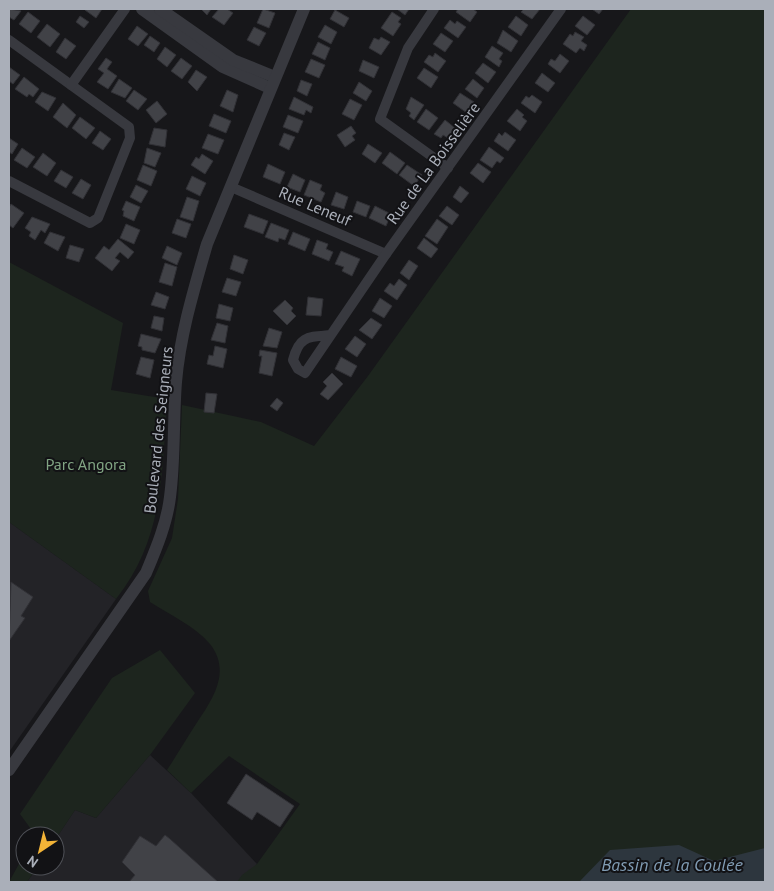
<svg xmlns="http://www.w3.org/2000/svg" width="774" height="891" viewBox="0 0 774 891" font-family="'PT Sans',sans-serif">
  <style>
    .built { fill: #232327 }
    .green { fill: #1d251e }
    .water { fill: #2d363e }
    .building { fill: #414247; stroke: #313136 }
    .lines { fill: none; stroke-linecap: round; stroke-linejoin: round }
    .minor { stroke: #38393f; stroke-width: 10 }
    .tertiary { stroke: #38393f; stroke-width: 12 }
    .labels { text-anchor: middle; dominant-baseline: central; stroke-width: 4; stroke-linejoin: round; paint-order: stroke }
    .street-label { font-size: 16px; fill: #aaafb9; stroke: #121215 }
    .park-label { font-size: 16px; fill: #81a483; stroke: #121215 }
    .water-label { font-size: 18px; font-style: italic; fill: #819cb4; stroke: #121215 }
  </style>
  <rect width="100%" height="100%" fill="#17171a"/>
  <g class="built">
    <path d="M9,522l107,77 -107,153z"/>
    <path d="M150,755l41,38 66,71 -15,18h-215l11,-16h17v-26l20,-30 21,8z"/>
  </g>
  <g class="green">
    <path d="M631,9h134v873h-528l5,-7 15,-11 43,-60 -71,-48 -38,37 -24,-23c10,-15 19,-31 29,-46 16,-24 36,-52 14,-80 -15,-18 -40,-29 -60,-42l-2,-11 24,-53 6,-39 4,-94 79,17 53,24 54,-70z"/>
    <path d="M9,262l114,61 -12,67 56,9c-5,74 -3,139 -51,200l-107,-77z"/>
    <path d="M160,650l35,43 -45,62 -54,63 -21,-8 -20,30v-4h-19l-16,-22 92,-136z"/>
    <path d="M25,853v13h13l-11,16h-18z"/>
  </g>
  <path class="water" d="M679,845l35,16 51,-13v34h-186l31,-32z"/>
  <g class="building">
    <path d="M9,9l12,2 -7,9 -5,-3z"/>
    <path d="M86,9h16l-6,9 -11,-8z"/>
    <path d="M201,9h10l-4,6z"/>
    <path d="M219,9h8l6,4 -9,12 -12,-8z"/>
    <path d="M263,9l12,4 -6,15 -12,-5z"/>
    <path d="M397,9h12l-4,6z"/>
    <path d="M458,9h15l4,3 -7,10 -14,-10z"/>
    <path d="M524,9h16l-8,10 -11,-7z"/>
    <path d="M592,9h11l-4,5z"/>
    <path d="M335,10l14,8 -5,9 -14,-8z"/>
    <path d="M28,12l12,9 -9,12 -12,-9z"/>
    <path d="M392,12l9,6 -3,4 3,2 -8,12 -12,-8z"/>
    <path d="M80,16l9,6 -5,6 -8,-6z"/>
    <path d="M516,16l12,9 -7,11 -13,-9z"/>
    <path d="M583,16l12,9 -8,10 -12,-9z"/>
    <path d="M450,20l5,4 2,-3 9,6 -8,11 -14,-10z"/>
    <path d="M47,24l13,10 -10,13 -13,-10z"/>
    <path d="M325,25l12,7 -6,12 -13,-7z"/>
    <path d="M137,26l11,8 -10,12 -10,-7z"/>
    <path d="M254,27l12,6 -7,13 -12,-6z"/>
    <path d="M503,30l15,11 -7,11 -14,-9z"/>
    <path d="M575,32l9,5 -3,4 6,4 -3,6 -4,-3 -4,5 -13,-9 7,-10 3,2z"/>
    <path d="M441,33l12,8 -8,11 -12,-8z"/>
    <path d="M150,36l10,7 -6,9 -10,-7z"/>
    <path d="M381,37l9,5 -9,13 -12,-7 5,-10 5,2z"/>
    <path d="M65,38l11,8 -10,13 -10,-7z"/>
    <path d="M318,42l12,6 -5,12 -13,-6z"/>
    <path d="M492,46l11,7 -4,6 3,2 -3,6 -14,-10z"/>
    <path d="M165,47l11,8 -9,12 -10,-8z"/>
    <path d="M435,53l11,8 -8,11 -14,-10 5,-7 4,2z"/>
    <path d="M560,54l9,7 -9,12 -12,-9 3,-5 4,2z"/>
    <path d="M106,58l6,4 -5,7 10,7 -9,13 -11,-7 7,-9 -6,-4z"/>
    <path d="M181,58l11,8 -10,13 -11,-8z"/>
    <path d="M311,59l14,6 -6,13 -14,-6z"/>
    <path d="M363,60l16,7 -5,11 -15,-7z"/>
    <path d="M483,63l13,9 -8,11 -13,-10z"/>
    <path d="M9,67l11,8 -7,9 -4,-3z"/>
    <path d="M424,68l14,9 -7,11 -14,-10z"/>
    <path d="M196,70l11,7 -10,14 -9,-9z"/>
    <path d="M542,73l13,10 -7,9 -13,-9z"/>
    <path d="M24,77l15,12 -6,8 -4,-3 -2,3 -12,-8z"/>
    <path d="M119,79l13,9 -7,10 -14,-6z"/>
    <path d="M473,79l11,9 -7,10 -12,-9z"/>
    <path d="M301,80l11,4 -5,12 -10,-5z"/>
    <path d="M359,82l13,9 -6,10 -13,-8z"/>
    <path d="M134,90l13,9 -9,11 -12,-9z"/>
    <path d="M227,90l11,5 -5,17 -13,-6z"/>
    <path d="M42,92l14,6 -8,13 -13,-9z"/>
    <path d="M460,93l14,9 -7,11 -14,-10z"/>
    <path d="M532,95l10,7 -7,11 -14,-10 5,-7 3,2z"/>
    <path d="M294,97l19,10 -2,6 -5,-3 -2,5 -15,-6z"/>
    <path d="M411,97l13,8 -10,15 -5,-4 2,-3 -5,-4z"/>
    <path d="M350,99l12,6 -8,15 -12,-6z"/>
    <path d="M157,101l10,13 -11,9 -10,-13z"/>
    <path d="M63,103l13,12 -9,13 -14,-11z"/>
    <path d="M426,109l12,9 -9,12 -12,-8z"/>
    <path d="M517,109l7,6 -2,2 5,4 -7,10 -13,-10z"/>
    <path d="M214,114l17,7 -5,12 -17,-7z"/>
    <path d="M288,115l15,6 -5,12 -15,-6z"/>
    <path d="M80,117l15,11 -9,11 -14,-11z"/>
    <path d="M445,120l10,8 -7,10 -5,-3 -2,3 -7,-4z"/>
    <path d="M351,126l5,7 -4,3 3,4 -10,7 -8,-12z"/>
    <path d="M154,128l13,2 -2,17 -16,-3z"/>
    <path d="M100,131l11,8 -8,11 -11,-7z"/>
    <path d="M505,132l11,8 -8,11 -14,-10 5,-8 3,3z"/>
    <path d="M284,133l11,4 -6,13 -10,-5z"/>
    <path d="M208,134l16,6 -6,14 -16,-6z"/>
    <path d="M9,138l9,6 -6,10 -3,-2z"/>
    <path d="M368,144l14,9 -7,10 -13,-9z"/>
    <path d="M489,147l15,11 -4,5 -3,-2 -5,7 -12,-8z"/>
    <path d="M22,148l13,9 -8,11 -13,-8z"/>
    <path d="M147,148l14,5 -6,14 -11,-4z"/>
    <path d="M390,152l15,11 -8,11 -15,-11z"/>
    <path d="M43,153l13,10 -9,13 -14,-9z"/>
    <path d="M202,154l11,7 -8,13 -14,-9 5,-8 3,2z"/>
    <path d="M478,163l13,9 -8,11 -13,-10z"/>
    <path d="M268,164l17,8 -5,12 -17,-7z"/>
    <path d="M143,165l14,6 -6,15 -14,-6z"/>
    <path d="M407,165l15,10 -8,11 -15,-11z"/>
    <path d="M61,170l12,7 -7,11 -12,-7z"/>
    <path d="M293,174l12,6 -5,12 -13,-5z"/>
    <path d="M192,176l14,7 -6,13 -14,-7z"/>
    <path d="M81,179l10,6 -8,14 -11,-6z"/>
    <path d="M310,180l12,5 -2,5 5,3 -4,9 -17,-7z"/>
    <path d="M136,185l12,6 -7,12 -11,-6z"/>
    <path d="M460,186l9,7 -8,10 -8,-6z"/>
    <path d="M336,192l12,5 -4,12 -13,-4z"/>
    <path d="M187,197l12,4 -6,20 -13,-4z"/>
    <path d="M126,201l14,6 -6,14 -11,-5 1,-5 -2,-1z"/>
    <path d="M357,201l13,5 -4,11 -13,-5z"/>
    <path d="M11,204l13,9 -11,15 -4,-3v-18z"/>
    <path d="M375,206l16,8 -5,12 -17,-8z"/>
    <path d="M447,206l12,9 -7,10 -13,-9z"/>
    <path d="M249,214l19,7 -5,13 -19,-7z"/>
    <path d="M32,217l18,7 -5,9 -4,-3 -6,10 -6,-4 2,-4 -6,-4z"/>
    <path d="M177,219l14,5 -5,14 -14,-5z"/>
    <path d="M437,219l11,8 -11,17 -12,-8z"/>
    <path d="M271,223l18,7 -4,10 -6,-2 -1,4 -13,-5z"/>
    <path d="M126,224l14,6 -6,14 -14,-6z"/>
    <path d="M50,232l15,5 -7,14 -14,-8z"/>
    <path d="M293,232l17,7 -5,12 -17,-7z"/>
    <path d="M424,238l14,11 -7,9 -14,-10z"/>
    <path d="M118,239l16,13 -6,7 -8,-7 -5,6 5,3 -8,10 -17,-13 9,-12 5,4z"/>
    <path d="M317,240l11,4 -2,5 7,3 -4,9 -17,-7z"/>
    <path d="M70,245l14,4 -5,13 -13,-4z"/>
    <path d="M167,246l15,7 -5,12 -15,-7z"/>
    <path d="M341,251l19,8 -8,17 -10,-5 2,-4 -9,-3z"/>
    <path d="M234,255l14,5 -5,14 -13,-5z"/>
    <path d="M409,260l9,6 -9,14 -9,-7z"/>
    <path d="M165,263l12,4 -5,19 -13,-4z"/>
    <path d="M227,278l14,4 -5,14 -14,-4z"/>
    <path d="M399,279l8,6 -10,15 -13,-9 6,-8 4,3z"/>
    <path d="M156,292l13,5 -4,12 -14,-4z"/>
    <path d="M308,297l15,2 -2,17 -15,-1z"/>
    <path d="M380,298l12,8 -8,12 -12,-7z"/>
    <path d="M285,300l8,8 -2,3 5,5 -9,9 -14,-14z"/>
    <path d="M219,304l14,4 -3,13 -14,-3z"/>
    <path d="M154,316l10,2 -2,13 -11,-3z"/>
    <path d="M371,318l11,7 -10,14 -13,-9z"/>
    <path d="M217,323l11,3 -3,17 -14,-3z"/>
    <path d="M269,328l13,4 -5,16 -14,-2z"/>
    <path d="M141,334l20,5 -6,14 -13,-3v-3l-4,-1z"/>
    <path d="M355,336l11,8 -9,13 -12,-8z"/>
    <path d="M215,346l12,3 -4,19 -16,-4 2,-9 4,1z"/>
    <path d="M260,350l17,3 -5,23 -13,-3 3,-17h-3z"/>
    <path d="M141,357l13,3 -4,18 -14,-4z"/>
    <path d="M341,357l16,9 -6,11 -16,-8z"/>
    <path d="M332,373l11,11 -15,16 -8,-6 7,-8 -4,-4z"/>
    <path d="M206,393l11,1 -3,19 -10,-1z"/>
    <path d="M277,398l6,5 -6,8 -7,-5z"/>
    <path d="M11,582l22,15 -12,19 4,2 -16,23z"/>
    <path d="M246,774l48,32 -14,21 -23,-15 -5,8 -25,-17z"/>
    <path d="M165,835l5,4 48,43h-89l6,-7 -13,-13 18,-26 16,10z"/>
  </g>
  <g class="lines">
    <g class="minor">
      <path d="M434,9l-26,39 -28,71 68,49"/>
      <path d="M9,40l120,87 1,11 -32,80 -8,5 -81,-42"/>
      <path d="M71,85l54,-76"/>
      <path d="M231,187l155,67"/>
      <path d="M330,335c-22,2 -31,1 -37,25l5,9 7,4 81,-119 175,-245"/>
    </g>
    <g class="tertiary">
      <path d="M142,9l81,58 47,21"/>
      <path d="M160,9l73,51 42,17"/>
      <path d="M9,770l137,-197c10,-24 21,-50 24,-76 5,-38 3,-77 6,-115 4,-47 18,-93 31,-138l97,-235"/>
    </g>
  </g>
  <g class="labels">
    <g class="street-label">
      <text transform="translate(433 163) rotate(-54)">Rue de La Boisselière</text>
      <text transform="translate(315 206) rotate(23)">Rue Leneuf</text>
      <text transform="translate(158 430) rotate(-84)">Boulevard des Seigneurs</text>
    </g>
    <g class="park-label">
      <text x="86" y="464">Parc Angora</text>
    </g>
    <g class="water-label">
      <text x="672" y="864">Bassin de la Coulée</text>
    </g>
  </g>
  <rect width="774" height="891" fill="none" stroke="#aaafb9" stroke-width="20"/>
  <g transform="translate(40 851) rotate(215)"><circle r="24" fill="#121215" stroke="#4f5157"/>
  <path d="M0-4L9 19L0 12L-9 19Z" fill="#f2b337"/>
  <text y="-8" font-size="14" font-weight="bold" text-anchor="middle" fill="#aaafb9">N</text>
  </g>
</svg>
